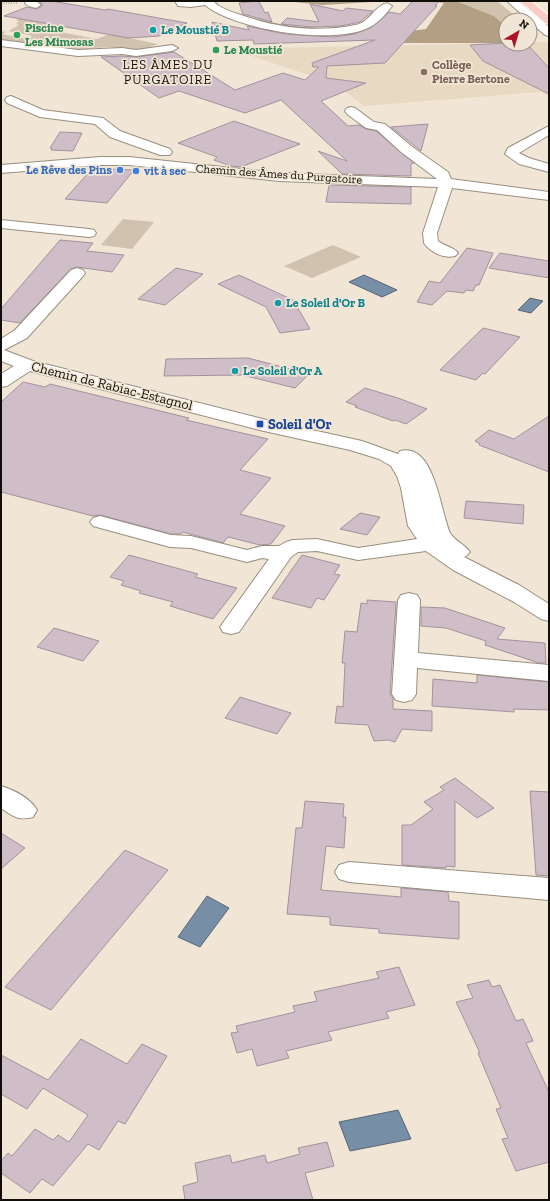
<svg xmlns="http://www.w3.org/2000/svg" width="550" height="1201" viewBox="0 0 550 1201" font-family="'Zilla Slab',serif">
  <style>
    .built { fill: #e8d9c2 }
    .green { fill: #d0c2af }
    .forest { fill: #b3a084 }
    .water { fill: #768ea6; stroke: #586777 }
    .building { fill: #cfbdc8; stroke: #a3919c }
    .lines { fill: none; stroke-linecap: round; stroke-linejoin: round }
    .minor-casing { stroke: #988e7f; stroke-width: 2 }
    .major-casing { stroke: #fff; stroke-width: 2 }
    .path { stroke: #a9a193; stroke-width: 1.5; stroke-dasharray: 1 1.5; stroke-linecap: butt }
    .minor { fill: #fff; fill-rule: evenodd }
    .major { fill: #f8cbc4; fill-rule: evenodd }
    .culture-dot { fill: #0f9aa8; stroke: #f1e6d5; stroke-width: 1.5 }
    .leisure-dot { fill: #2e9e5b; stroke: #f1e6d5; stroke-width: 1.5 }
    .education-dot { fill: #8d6e63; stroke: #f1e6d5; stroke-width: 1.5 }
    .shop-dot { fill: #3f7fe0; stroke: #f1e6d5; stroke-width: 1.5 }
    .transit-dot { fill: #1a4fb4; stroke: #f1e6d5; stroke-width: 1.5 }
    .labels { text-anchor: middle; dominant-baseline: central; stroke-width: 3.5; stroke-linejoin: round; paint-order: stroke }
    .far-leisure-label { font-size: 12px; font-weight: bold; fill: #27864d; stroke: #f1e6d5; text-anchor: start }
    .far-culture-label { font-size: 12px; font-weight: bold; fill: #0d838f; stroke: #f1e6d5; text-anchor: start }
    .far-education-label { font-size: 12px; font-weight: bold; fill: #785e54; stroke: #f1e6d5; text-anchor: start }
    .far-shop-label { font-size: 12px; font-weight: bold; fill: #366cbe; stroke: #f1e6d5; text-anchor: end }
    .far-street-label { font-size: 12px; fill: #110d08; stroke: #f1e6d5 }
    .far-neighbourhood-label { font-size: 13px; letter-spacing: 1px; fill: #110d08; stroke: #f1e6d5 }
    .street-label { font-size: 14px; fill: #110d08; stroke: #f1e6d5 }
    .transit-label { font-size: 14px; font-weight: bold; fill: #164399; stroke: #f1e6d5; text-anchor: start }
  </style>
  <rect width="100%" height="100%" fill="#f1e6d5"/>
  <path class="built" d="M546,42l3,3v13l-2,1 2,1v36l-8,-4 -177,14 -28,-22 -90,-30 28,-6z"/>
  <g class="green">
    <path d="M456,1h41l23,19h-14v7l-12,-11z"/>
    <path d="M21,16l51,1 -27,12 52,10 13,-5 48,10 -16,6 -26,-1 -3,-2 -23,1 3,2 -16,2 -76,-11v-10l5,1 -4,2 25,5 6,-3 -25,-5 11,-6 -3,-1 3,-3h-3z"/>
    <path d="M123,219l31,3 -22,27 -31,-4z"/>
    <path d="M333,245l28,12 -49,21 -28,-12z"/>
  </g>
  <g class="forest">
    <path d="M285,1h104l-67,4z"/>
    <path d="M429,1h27l38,15 12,11v16h-113l10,-11 23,-3 18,-26z"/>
  </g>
  <g class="water">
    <path d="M364,275l33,15 -15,7 -33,-15z"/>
    <path d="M530,298l13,3 -12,12 -13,-3z"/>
    <path d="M207,896l22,12 -29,39 -22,-10z"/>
    <path d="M398,1110l13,29 -61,12 -11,-29z"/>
  </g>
  <g class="building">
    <path d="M42,1h9l54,9 3,-1 79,14 -28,13 -30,2 -125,-22 23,-9 10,2 5,-3v-2l-2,-2z"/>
    <path d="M257,1l3,2 5,10 3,-1 4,10 -29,-8 -4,-11z"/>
    <path d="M413,1h26l-4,5h2l-52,57 -58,3 -1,12 40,5 -45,18 27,25 11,-1 7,4 10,2 38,32 -3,1v12l-69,-2 -24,-23 29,10 -66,-61 -36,13 -66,-22 -20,7 -58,-41 21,-1 14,1 38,-5 61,38 48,-17 22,7 14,-13h-6l-1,-4 63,-23 -121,4 -1,-4 -36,1 -5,-19 37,8 -2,-4 38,8 49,3 20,-3 16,-6 19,-16 11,2z"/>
    <path d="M310,4l33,7 3,-3 27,3 -13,11 -19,4 -29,1 -31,-3 6,-6 32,4z"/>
    <path d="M506,43l21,1 22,24v26l-66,-33 -13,-16z"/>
    <path d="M234,121l66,23 -59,23 -10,-1 -17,-6 3,-3 -39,-14z"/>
    <path d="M428,124l-7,27 -30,-24z"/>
    <path d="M60,132l22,1 -9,18 -22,-1 1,-2h-2z"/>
    <path d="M109,169l25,1 -27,33 -42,-4 26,-29z"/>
    <path d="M329,185l82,2v17l-85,-2z"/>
    <path d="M60,240l33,3 -6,8 37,4 -12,17 -35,-5 -6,2 -51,54 -19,-3v-11z"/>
    <path d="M467,248l26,5 -14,32h-3l-3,6 -7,-1 -2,3 -17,-2 -15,14 -15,-3 12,-21 11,2z"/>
    <path d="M500,253l49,8v17l-60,-10z"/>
    <path d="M176,268l27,6 -38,31 -27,-6z"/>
    <path d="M239,275l54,25 17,29 -30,4 -14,-26 -48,-23z"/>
    <path d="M483,328l37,9 -35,37 -2,-1 -7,7 -36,-10z"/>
    <path d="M248,358l61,16 -14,14 -53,-13 -78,1 2,-17z"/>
    <path d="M23,382l22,5 5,-3 139,34 -3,2 82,19 -28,31 31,8 -31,36 45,12 -14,18 -11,1 -32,-8 -5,6 -40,-11 -2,2h-10l-71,-19 -7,1 -92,-24v-90z"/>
    <path d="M365,388l33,10 29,11 -21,15 -11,-4 -2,1 -38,-14 2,-1 -11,-4z"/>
    <path d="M549,416v56l-70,-27 1,-1 -5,-3 14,-11 25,9z"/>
    <path d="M466,501l58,4 -1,19 -59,-6z"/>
    <path d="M360,513l20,4 -13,18 -27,-6z"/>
    <path d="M129,555l69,19 -3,3 42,11 -24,31 -43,-13 3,-4 -34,-9 2,-2 -20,-6 3,-4 -14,-4z"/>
    <path d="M302,555l38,10 -6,9 6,1 -16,25 -7,-2 -6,10 -39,-10z"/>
    <path d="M367,600l29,2 -6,92 3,4v11l39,2v20l-30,-2 -7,13 -7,-2 -14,1 -6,-16 -33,-2 2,-17 6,1 2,-44h-3l3,-32 12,1 4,-29 6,1z"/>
    <path d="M421,607l24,1 60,20 -8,11 48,4 1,20h-7l-54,-18 1,-4 -40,-13 -25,-2z"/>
    <path d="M54,628l45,13 -16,20 -46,-14z"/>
    <path d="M477,675l72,7v28l-35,-1v3l-82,-6 1,-27 44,4z"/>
    <path d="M240,697l51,16 -14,21 -52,-16z"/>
    <path d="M455,778l39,30 -17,10 -22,-17v66l-9,-1v2l-44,-3v-40h9l22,-16 -9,-7 20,-12 -4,-3z"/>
    <path d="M530,791l19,1v84l-13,-1z"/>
    <path d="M305,801l39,3 -1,13h3l-2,31 -18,-2 -5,44 80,7v-9l47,4 1,9 10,1v37l-80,-6v-4l-49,-4v-8l-43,-3 9,-86h6z"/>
    <path d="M1,833l24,15 -24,21z"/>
    <path d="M125,850l43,20 -117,140 -46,-23z"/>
    <path d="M399,967l16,38 -29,7 3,6 -61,14 4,8 -46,11 3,7 -32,8 -5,-17 -15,4 -6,-20 7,-1 -2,-6 59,-14 -2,-6 24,-5 -3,-9 65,-14 -3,-6z"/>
    <path d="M489,980l3,7 8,-2 16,36 7,-2 10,22 -7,2 23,49v70l-33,9 -14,-32 6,-1 -12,-29 5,-1 -23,-55h2l-24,-51 17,-4 -6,-13z"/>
    <path d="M81,1039l46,25 15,-20 25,12 -42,68 -7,-3 -19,29 -11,-6 -35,42 -11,-7 -12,14 -29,-20v-12l7,-8 4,3 23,-27 18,11 5,-5 11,7 19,-27 -45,-27 -16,21 -26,-15v-39l47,25z"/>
    <path d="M327,1142l7,24 -29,7 8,27h-128l-2,-14 15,-4 -3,-19 35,-8 2,8 33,-8 2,8 33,-9 -2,-6z"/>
  </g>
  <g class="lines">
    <g class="minor-casing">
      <g id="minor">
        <path d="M26,1h10l5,4 -5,3c-4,-1 -9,-2 -11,-5z"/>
        <path d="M175,1c12,0 25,-1 36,0 3,0 5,3 8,5 7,4 15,7 22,9 38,13 76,18 114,10 15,-2 19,-19 32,-22l5,3c-5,7 -14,17 -22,21 -35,19 -135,3 -165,-22l-14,2 -13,-1z"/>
        <path d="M507,1h11l31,26v9l-4,-1 -15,-13v-2h-2z"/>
        <path d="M1,40l77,10 44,-2 14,2 36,-5 6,3 -6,3 -36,5 -14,-2 -44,2 -77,-10z"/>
        <path d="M11,96l32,14 60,8 17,13 50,18 2,3 -2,3h-10l-50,-18 -15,-13 -55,-7 -33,-14 -2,-3 2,-3z"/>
        <path d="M351,107l4,1 19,14 11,2 26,22 37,26 3,7 98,13v8l-97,-12 -15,45 1,8c6,5 16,6 20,12l-3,3c-11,3 -25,-4 -31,-13l-1,-10 15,-46 -159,-6 -150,-16h-29l-99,8v-8l99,-8h29l150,16 158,6 -36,-27 -24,-22 -11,-2 -19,-14 -2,-3 2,-3z"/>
        <path d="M549,126v9l-30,18 10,5 20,6v8l-30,-8 -14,-10 3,-6z"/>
        <path d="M1,220l88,9 5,1 2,3 -2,3 -5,1 -88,-9z"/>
        <path d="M77,268l6,2 2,3 -2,3 -56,62 -23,12 29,11 234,59 95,21 36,13 2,-3c35,-9 40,60 50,82 5,8 14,11 20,19l-4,4 -2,1 55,28 30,19v17l-8,-2 -27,-17 -61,-32 -27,-19 -68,9 -41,-9 -19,1 -7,5 -52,75 -8,2 -8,-2 -3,-5 49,-68 -7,-1 -15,4 -56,-14 -21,-1 -77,-21 -3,-4 3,-4 7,-2 71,19 20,1 56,14 15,-4h17l7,-4 7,-2 24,-1 41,9 59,-9 -9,-13 -7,-38 -4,-12 -6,-10 -12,-7 -29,-9 -86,-19 -234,-60 -23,15 -6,1v-13l13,-8 -13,-5v-22l14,-9 56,-60z"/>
        <path d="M409,593l8,2 3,5 -2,53 131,12v16l-132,-13 -1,26 -4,6 -8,2 -8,-2 -4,-6 6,-94 3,-5z"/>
        <path d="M1,786c13,4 29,12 36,24l-4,7c-15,4 -20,-1 -32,-9z"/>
        <path d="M349,862l200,16v22l-200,-18 -10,-3 -4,-7 4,-7z"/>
      </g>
    </g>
    <g class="major-casing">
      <path id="major" d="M520,1h11l18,15v8l-4,-1z"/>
    </g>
    <path class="path" d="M1,3h16"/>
    <use href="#minor" class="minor"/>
    <use href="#major" class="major"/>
  </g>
  <g class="culture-dot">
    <circle cx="153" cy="30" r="4"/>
    <circle cx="278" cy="303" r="4"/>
    <circle cx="235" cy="371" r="4"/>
  </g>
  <g class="leisure-dot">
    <circle cx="17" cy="35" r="4"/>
    <circle cx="216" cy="50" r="4"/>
  </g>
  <circle class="education-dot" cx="424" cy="72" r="4"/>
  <g class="shop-dot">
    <circle cx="120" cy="170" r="4"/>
    <circle cx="136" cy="171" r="4"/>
  </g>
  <rect class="transit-dot" x="256" y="420" width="8" height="8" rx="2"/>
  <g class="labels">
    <g class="far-leisure-label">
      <text x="25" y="28">Piscine<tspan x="25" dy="14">Les Mimosas</tspan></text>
      <text x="224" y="50">Le Moustié</text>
    </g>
    <g class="far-culture-label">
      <text x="161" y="30">Le Moustié B</text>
      <text x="286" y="303">Le Soleil d'Or B</text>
      <text x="243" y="371">Le Soleil d'Or A</text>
    </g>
    <g class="far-education-label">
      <text x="432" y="65">Collège<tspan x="432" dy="14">Pierre Bertone</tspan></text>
    </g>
    <g class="far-shop-label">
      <text x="112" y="170">Le Rêve des Pins</text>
      <text x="144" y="171" text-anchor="start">vit à sec</text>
    </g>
    <g class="far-street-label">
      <text transform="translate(279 174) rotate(4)">Chemin des Âmes du Purgatoire</text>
    </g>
    <g class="far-neighbourhood-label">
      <text x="168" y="64">LES ÂMES DU<tspan x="168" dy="15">PURGATOIRE</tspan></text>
    </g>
    <g class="street-label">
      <text transform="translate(112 386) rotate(14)">Chemin de Rabiac-Estagnol</text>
    </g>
    <g class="transit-label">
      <text x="268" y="424">Soleil d'Or</text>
    </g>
  </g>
  <rect width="550" height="1201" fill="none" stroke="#110d08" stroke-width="4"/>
  <g transform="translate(518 32) rotate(38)"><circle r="19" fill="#f1e6d5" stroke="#978f83"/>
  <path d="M0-3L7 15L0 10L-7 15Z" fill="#ab152a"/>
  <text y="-6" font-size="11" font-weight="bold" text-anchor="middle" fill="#110d08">N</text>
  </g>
</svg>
